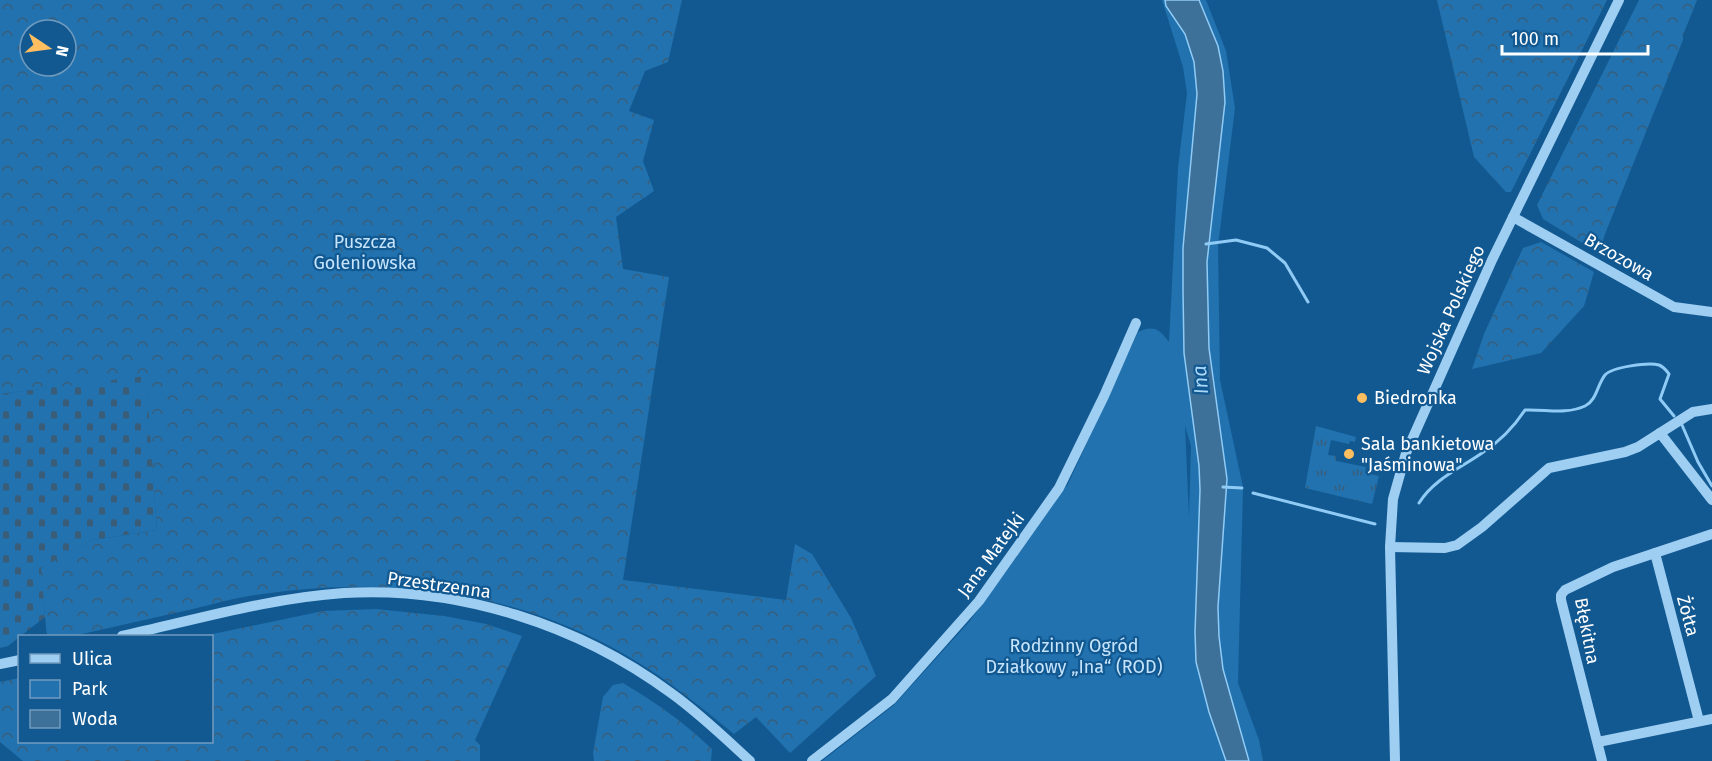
<svg xmlns="http://www.w3.org/2000/svg" width="1712" height="761" viewBox="0 0 1712 761" font-family="'Fira Sans',sans-serif">
  <style>
    .grass { fill: url(#grass-tufts) }
    .forest { fill: url(#forest-crowns); fill-rule: evenodd }
    .cemetery { fill: url(#cemetery-stones) }
    .green { fill: #2172af; fill-rule: evenodd }
    .water { fill: #3e719a; stroke: #90cbf6; stroke-width: 1.5 }
    .lines { fill: none; stroke-linecap: round; stroke-linejoin: round }
    .stream { stroke: #90cbf6; stroke-width: 3 }
    .minor { stroke: #9ecef2; stroke-width: 10 }
    .poi-dot { fill: #ffbe60; stroke: #125992; stroke-width: 2 }
    .labels { text-anchor: middle; dominant-baseline: central; stroke-width: 4.5; stroke-linejoin: round; paint-order: stroke }
    .park-label { font-size: 18px; fill: #c6e5fd; stroke: #125992 }
    .street-label { font-size: 18px; fill: #fff; stroke: #125992 }
    .poi-label { font-size: 18px; fill: #fff; stroke: #125992; text-anchor: start }
    .water-label { font-size: 20px; font-style: italic; fill: #aad8f9; stroke: #125992 }
  </style>
  <defs>
    <pattern id="grass-tufts" width="24" height="20" patternUnits="userSpaceOnUse" patternTransform="scale(1.5)"><rect width="24" height="20" fill="#2172af"/><path d="M3 7l-1-3M5 7V3M7 7l1-3M15 17l-1-3M17 17v-4M19 17l1-3" fill="none" stroke="#395d79"/></pattern>
    <pattern id="forest-crowns" width="20" height="18" patternUnits="userSpaceOnUse" patternTransform="scale(1.5)"><rect width="20" height="18" fill="#2172af"/><path d="M2 6a3 3 0 1 1 6 0M12 15a3 3 0 1 1 6 0" fill="none" stroke="#395d79"/></pattern>
    <pattern id="cemetery-stones" width="16" height="16" patternUnits="userSpaceOnUse" patternTransform="scale(1.5)"><rect width="16" height="16" fill="#2172af"/><path d="M2 7V4a2 2 0 0 1 4 0v3zM10 15v-3a2 2 0 0 1 4 0v3z" fill="#395d79"/></pattern>
  </defs>
  <rect width="100%" height="100%" fill="#125992"/>
  <path class="grass" d="M1316,426l40,11 -1,5 -5,-1 -1,3 -18,-4 -3,15 8,1v5l30,6 -1,6 14,3 -7,28 -67,-16z"/>
  <g class="forest">
    <path d="M0,0h682l-14,62 -23,9 -16,40 25,9 -11,41 11,30 -38,26 7,52 46,8 -46,303 163,20 9,-56 17,10 39,64 25,58 -86,77 -34,-36 -22,17c-33,-27 -66,-54 -103,-76 -116,-69 -245,-83 -376,-63 -21,3 -42,9 -62,14 -40,9 -80,18 -120,27h-26l-7,-68 52,-28 65,-10 -12,-153 -145,17zM30,30h36v36h-36z"/>
    <path d="M1437,0h170l-96,192h-5l-32,-35z"/>
    <path d="M1639,0h58l-14,35v5l-78,194 -6,19 -56,-34 -6,-14z"/>
    <path d="M1541,242l53,30 -10,34 -43,47 -69,16 12,-35 39,-86z"/>
    <path d="M376,609l68,7 42,8 36,12 -47,104 5,5v16h-457l-23,-19v-60l19,-4 1,64h192v-106h-9l120,-25z"/>
    <path d="M623,683c35,21 59,38 89,66l-1,12h-117l-1,-8 10,-56 10,-12z"/>
  </g>
  <path class="cemetery" d="M146,376l11,154 -65,10 -51,28 4,49 -37,29 -8,2v-254z"/>
  <path class="green" d="M1162,0h44l20,51 9,57 -17,138 2,134 23,107 -5,196 21,57 4,21h-441l72,-56 75,-83 44,-60 55,-78 70,-152c16,-7 21,-3 31,10l9,-174 9,-75 -4,-26zM1185,426l6,20 -2,71z"/>
  <path class="water" d="M1165,0h34l19,46 5,25 2,31 -18,160 2,86 18,131 -9,128 1,29 4,33 26,92h-23l-17,-49 -13,-50 -1,-30 5,-142 -1,-24 -15,-113 -1,-62v-43l14,-154 -3,-32 -9,-28 -19,-28z"/>
  <g class="lines">
    <g class="stream">
      <path d="M1206,244l30,-4 31,8 18,15 23,39"/>
      <path d="M1682,425l16,37 14,24"/>
      <path d="M1223,487l19,1"/>
      <path d="M1253,493l122,31"/>
      <path d="M1419,503c15,-24 40,-34 63,-50 17,-11 31,-25 43,-43 21,-1 40,5 60,-4 12,-6 12,-21 20,-31 7,-8 44,-13 54,-10 5,2 7,5 10,9l-9,25 14,17"/>
    </g>
    <g class="minor">
      <path d="M1513,217l161,90 38,5"/>
      <path d="M1660,433l33,-21 19,-3"/>
      <path d="M1390,547l55,1 12,-3 25,-18 67,-59 76,-16 13,-5 22,-14 52,67"/>
      <path d="M1655,553l44,168"/>
      <path d="M122,636c73,-16 147,-38 222,-43 115,-7 235,32 327,100 28,20 54,45 79,68"/>
      <path d="M0,664l20,-4"/>
      <path d="M1598,742l114,-23"/>
      <path d="M812,761l80,-62 87,-98 80,-113 45,-92 32,-73"/>
      <path d="M1395,761l-5,-214 3,-48 13,-46 86,-193 127,-260"/>
      <path d="M1602,761l-41,-161v-5l4,-5 48,-23 99,-33"/>
    </g>
  </g>
  <g class="poi-dot">
    <circle cx="1362" cy="398" r="6"/>
    <circle cx="1349" cy="454" r="6"/>
  </g>
  <g class="labels">
    <g class="park-label">
      <text x="365" y="242">Puszcza<tspan x="365" dy="21">Goleniowska</tspan></text>
      <text x="1074" y="646">Rodzinny Ogród<tspan x="1074" dy="21">Działkowy „Ina“ (ROD)</tspan></text>
    </g>
    <g class="street-label">
      <text transform="translate(1619 257) rotate(30)">Brzozowa</text>
      <text transform="translate(1451 310) rotate(-66)">Wojska Polskiego</text>
      <text transform="translate(991 555) rotate(-54)">Jana Matejki</text>
      <text transform="translate(439 585) rotate(8)">Przestrzenna</text>
      <text transform="translate(1688 616) rotate(75)">Żółta</text>
      <text transform="translate(1587 631) rotate(79)">Błękitna</text>
    </g>
    <g class="poi-label">
      <text x="1374" y="398">Biedronka</text>
      <text x="1361" y="444">Sala bankietowa<tspan x="1361" dy="21">"Jaśminowa"</tspan></text>
    </g>
    <g class="water-label">
      <text transform="translate(1200 380) rotate(-95)">Ina</text>
    </g>
  </g>
  <rect x="18" y="635" width="195" height="108" fill="#125992" stroke="#719bbe" stroke-width="1.5"/>
  <rect x="30" y="654" width="30" height="9" fill="#9ecef2" stroke="#719bbe" stroke-width="1.5"/>
  <text x="72" y="665" font-size="18" fill="#ffffff">Ulica</text>
  <rect x="30" y="680" width="30" height="18" fill="#2172af" stroke="#719bbe" stroke-width="1.5"/>
  <text x="72" y="695" font-size="18" fill="#ffffff">Park</text>
  <rect x="30" y="710" width="30" height="18" fill="#3e719a" stroke="#719bbe" stroke-width="1.5"/>
  <text x="72" y="725" font-size="18" fill="#ffffff">Woda</text>
  <g transform="translate(48 48) rotate(103)"><circle r="28" fill="#125992" stroke="#719bbe" stroke-width="1.5"/>
  <path d="M0-4.5L10 22L0 15L-10 22Z" fill="#ffbe60"/>
  <text y="-9" font-size="16" font-weight="bold" text-anchor="middle" fill="#ffffff">N</text>
  </g>
  <path d="M1502 45v9h146v-9" fill="none" stroke="#ffffff" stroke-width="3"/>
  <text x="1511" y="45" font-size="18" fill="#ffffff" stroke="#125992" stroke-width="4.5" paint-order="stroke">100 m</text>
</svg>
